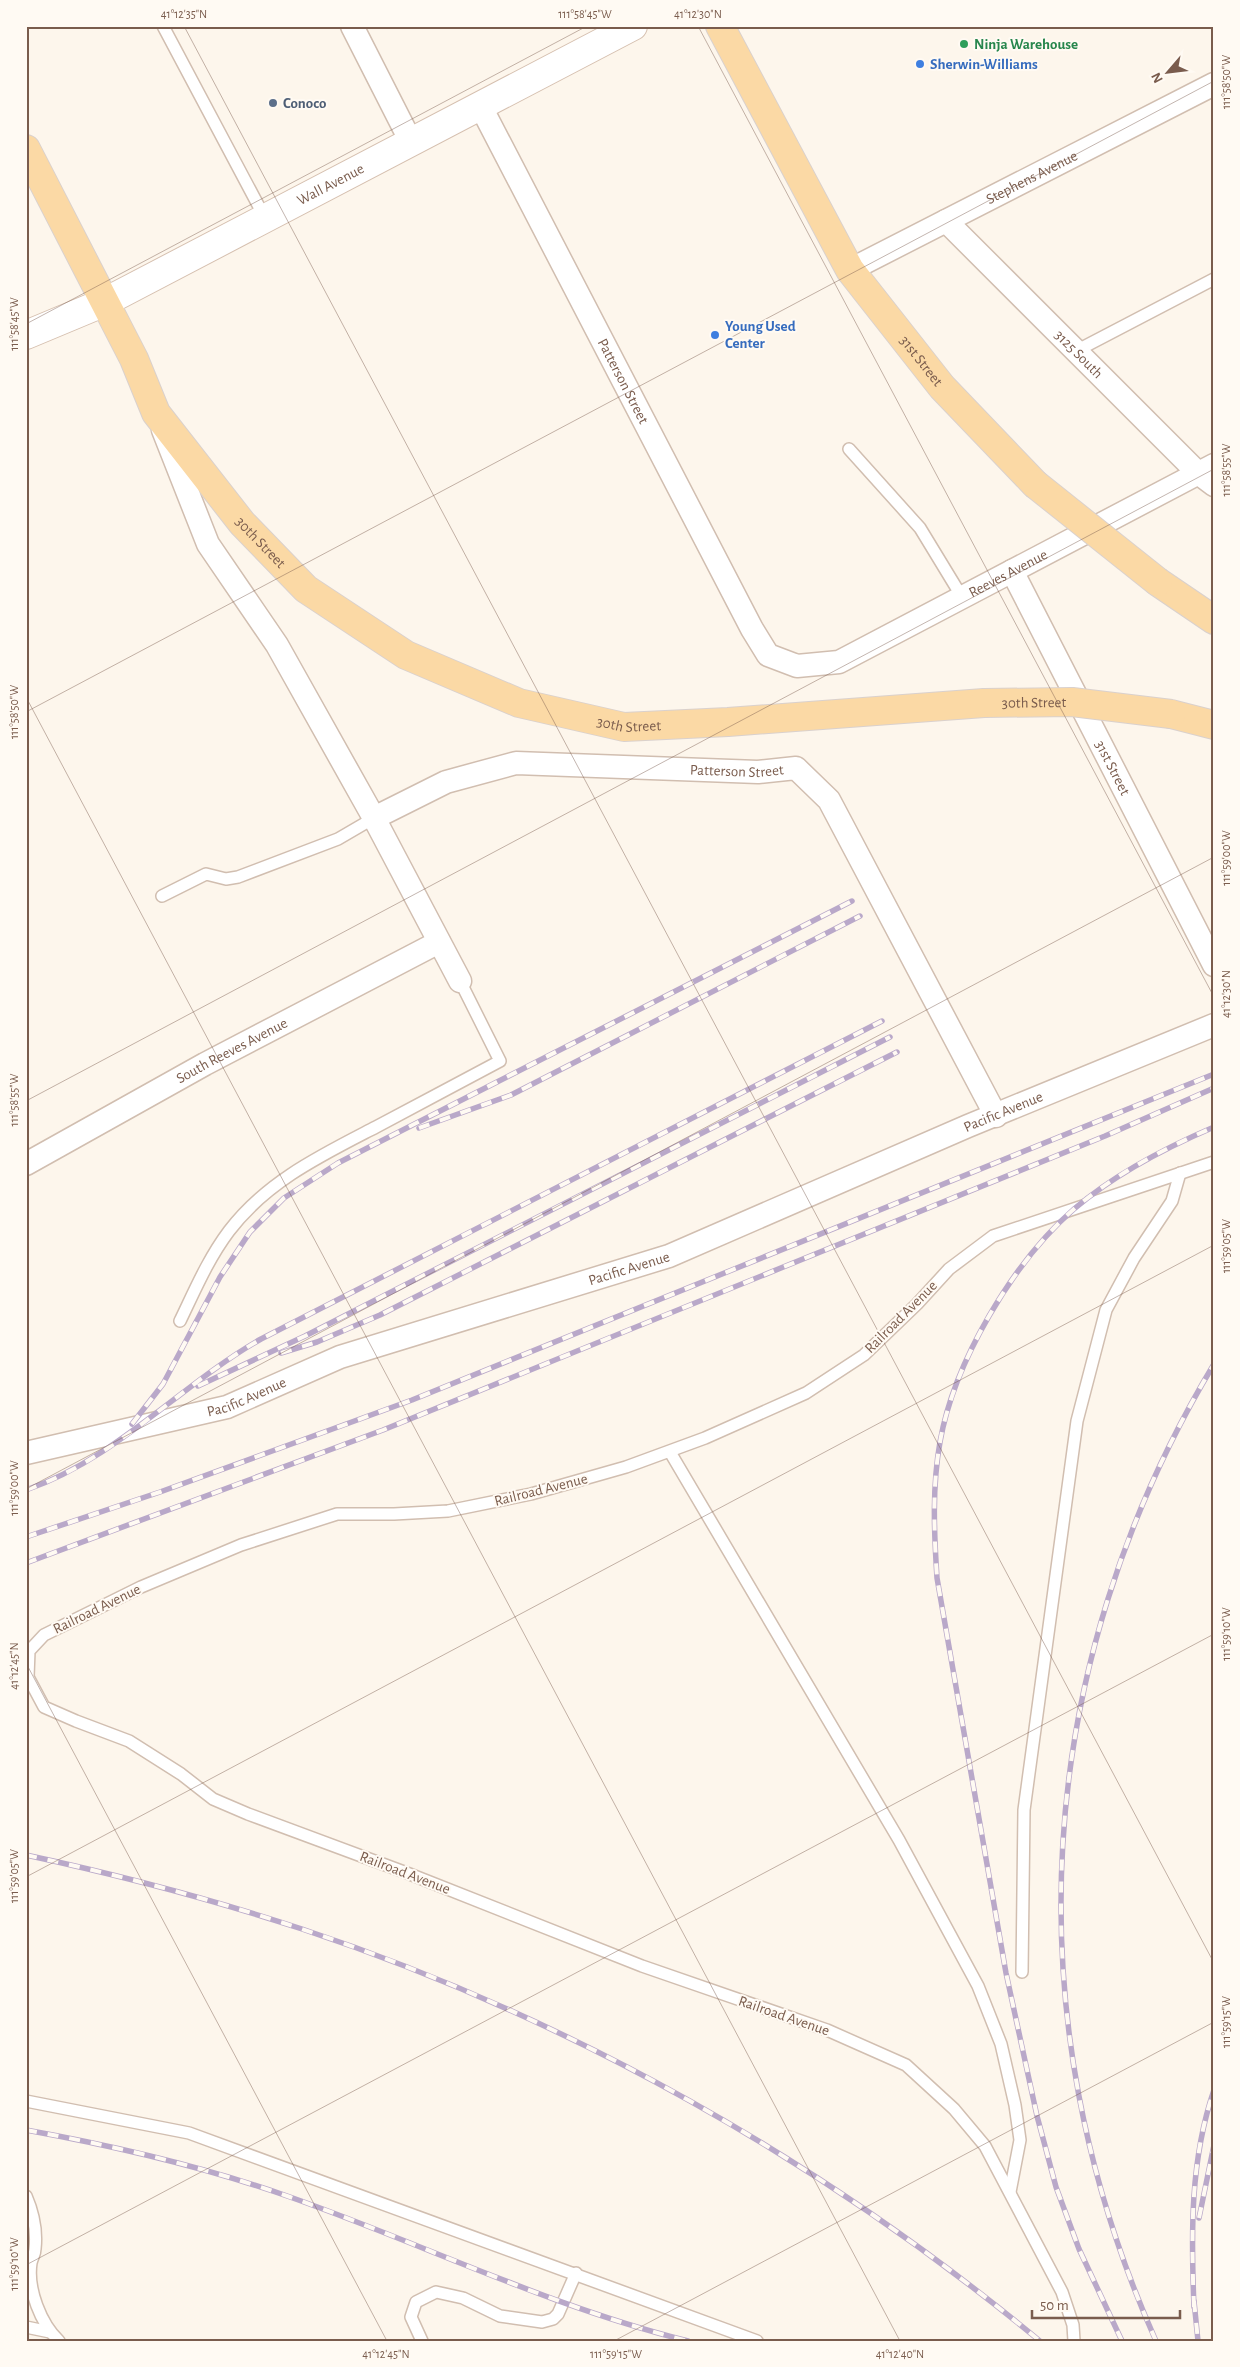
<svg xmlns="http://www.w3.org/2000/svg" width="1240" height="2367" viewBox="0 0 1240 2367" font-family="'Alegreya Sans',sans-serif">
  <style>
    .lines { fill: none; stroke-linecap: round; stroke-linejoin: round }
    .lane-casing { stroke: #d1beb0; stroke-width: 14 }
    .street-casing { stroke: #d1beb0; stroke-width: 25 }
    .secondary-casing { stroke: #d6c0b0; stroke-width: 30 }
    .primary-casing { stroke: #dad1cd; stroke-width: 30 }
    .lane { stroke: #fff; stroke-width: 11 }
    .street { stroke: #fff; stroke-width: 22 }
    .secondary { stroke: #fff; stroke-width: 28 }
    .primary { stroke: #fbd9a5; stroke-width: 28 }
    .rail-casing { stroke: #b9a8c9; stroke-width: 5.5 }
    .rail { stroke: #fffaf3; stroke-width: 4; stroke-dasharray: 11; stroke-linecap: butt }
    .primary-bridge-casing { stroke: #dad1cd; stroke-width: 30; stroke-linecap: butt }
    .primary-bridge { stroke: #fbd9a5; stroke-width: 28 }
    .ticks { fill: none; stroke: #7a5c4d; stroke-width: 1; stroke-opacity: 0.45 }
    .leisure-dot { fill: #2e9e5b; stroke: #fffaf3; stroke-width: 2 }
    .shop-dot { fill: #3f7fe0; stroke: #fffaf3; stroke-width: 2 }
    .service-dot { fill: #5c6f8a; stroke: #fffaf3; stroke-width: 2 }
    .labels { text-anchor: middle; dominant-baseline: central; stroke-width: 4; stroke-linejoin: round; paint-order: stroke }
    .leisure-label { font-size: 15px; font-weight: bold; fill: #27864d; stroke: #fffaf3; text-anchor: start }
    .shop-label { font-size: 15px; font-weight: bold; fill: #366cbe; stroke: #fffaf3; text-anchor: start }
    .service-label { font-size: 15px; font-weight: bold; fill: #4e5e75; stroke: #fffaf3; text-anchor: start }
    .street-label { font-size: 15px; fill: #7a5c4d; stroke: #fffaf3 }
    .neatline { fill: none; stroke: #7a5c4d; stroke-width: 2 }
    .ticks-label { font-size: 12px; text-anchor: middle; fill: #7a5c4d }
  </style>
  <rect width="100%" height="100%" fill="#fdf6ec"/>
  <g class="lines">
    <g class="lane-casing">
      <g id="lane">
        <path d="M163,26l102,192"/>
        <path d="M1076,351l138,-72"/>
        <path d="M849,449l71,79 42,69"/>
        <path d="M162,896l44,-22 20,5 12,-2 100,-38 36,-21"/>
        <path d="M180,1321c15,-31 28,-62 49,-90 38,-50 93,-76 147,-104 41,-22 83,-44 124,-66l-40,-80"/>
        <path d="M670,1452l229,388 79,146 23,58 14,61 5,35 -10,52"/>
        <path d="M1022,1972l2,-162 53,-389 29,-111 28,-52 38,-57 8,-28"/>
        <path d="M26,2101l163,32 568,208"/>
        <path d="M26,2196c7,16 11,35 9,53 0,5 -3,9 -4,14 -4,26 10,61 28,78"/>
        <path d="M26,2327l24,5"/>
        <path d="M422,2341l-11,-24 5,-15 20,-10 27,6 37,18 42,6 11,-3 5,-5 18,-41"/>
        <path d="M1074,2341l-1,-16 -11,-33 -77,-146 -31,-37 -48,-44 -79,-35 -185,-64 -235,-93 -159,-59 -35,-15 -32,-25 -52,-33 -53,-20 -32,-14 -16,-30 1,-26 15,-16 97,-48 100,-42 96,-31h57l54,-3 83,-17 95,-27 79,-29 101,-45 58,-38 53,-51 32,-35 44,-33 221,-74"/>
      </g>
    </g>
    <g class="street-casing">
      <g id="street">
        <path d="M352,26l59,116"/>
        <path id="s1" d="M480,105l272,524 16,26 29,11 42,-4 375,-197"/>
        <path id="s2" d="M946,221l252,252 16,12"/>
        <path id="s3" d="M850,270l364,-186"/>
        <path d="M163,430l45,114 69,101 97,173 86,163"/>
        <path id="s4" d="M1012,571l202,394"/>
        <path id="s5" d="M374,818l72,-36 70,-19 242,9 38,-4 33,32 167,316"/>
        <path id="s6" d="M26,1164l179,-100 234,-122"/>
        <path id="s7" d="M26,1453l201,-46 113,-50 329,-101 299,-130 246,-101"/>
      </g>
    </g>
    <g class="secondary-casing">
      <g id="secondary">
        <path id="s8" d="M26,335l79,-33 528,-276"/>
      </g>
    </g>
    <g class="primary-casing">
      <g id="primary">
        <path id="s9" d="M720,26l130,244 92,117 93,97"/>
        <path id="s10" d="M26,149l108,210 22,54 86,110 64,66 100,66 113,48 105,24 104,-5 256,-19"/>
        <path d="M1158,582l56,38"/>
        <path d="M1171,714l43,11"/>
      </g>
    </g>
    <use href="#lane" class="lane"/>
    <use href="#street" class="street"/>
    <use href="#secondary" class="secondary"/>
    <use href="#primary" class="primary"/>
    <g class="rail-casing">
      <g id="rail">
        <path d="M419,1128l92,-33 349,-179"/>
        <path d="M281,1353l36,-11 63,-27 517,-263"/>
        <path d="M198,1386l107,-50 585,-299"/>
        <path d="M132,1424l31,-40 57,-107 30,-45 34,-34 54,-35 514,-262"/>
        <path d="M26,1490c90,-31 154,-105 235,-151l621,-318"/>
        <path d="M26,1537l134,-45 252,-92 802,-326"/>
        <path d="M26,1563l357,-133 722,-294 109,-48"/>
        <path d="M26,1855c93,20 185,44 276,74 268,89 520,232 738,412"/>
        <path d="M26,2130c89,16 179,37 264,67 133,47 261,110 398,144"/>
        <path d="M1199,2218l15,-73"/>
        <path d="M1194,2301l4,40"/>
        <path d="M1194,2307c-3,-73 -4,-147 20,-217"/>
        <path d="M1122,2341l-43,-92 -23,-62 -19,-71 -31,-143 -69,-395c-3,-46 -5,-91 3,-136 14,-80 73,-180 134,-233 41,-35 91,-61 140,-82"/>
        <path d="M1156,2341c-144,-323 -124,-674 58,-977"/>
      </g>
    </g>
    <use href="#rail" class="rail"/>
    <g class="primary-bridge-casing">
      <g id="primary-bridge">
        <path d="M1035,484l123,98"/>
        <path id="s11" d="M984,703l88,-1 99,12"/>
      </g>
    </g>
    <use href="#primary-bridge" class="primary-bridge"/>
  </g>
  <path class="ticks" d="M184,26l1030,1937M698,26l516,971M1212,26l2,4M26,324l561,-298M26,697l874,1644M26,712l1188,-631M26,1101l1188,-632M26,1489l1188,-632M26,1663l361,678M26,1877l1188,-632M26,2265l1188,-631M614,2341l600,-319"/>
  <circle class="leisure-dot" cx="964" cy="44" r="5"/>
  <g class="shop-dot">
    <circle cx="920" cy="64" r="5"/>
    <circle cx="715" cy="335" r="5"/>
  </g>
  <circle class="service-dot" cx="273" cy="103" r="5"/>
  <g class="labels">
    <g class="leisure-label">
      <text x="974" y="44">Ninja Warehouse</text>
    </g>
    <g class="shop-label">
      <text x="930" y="64">Sherwin-Williams</text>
      <text x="725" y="326">Young Used<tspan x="725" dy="17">Center</tspan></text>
    </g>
    <g class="service-label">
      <text x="283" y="103">Conoco</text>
    </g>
    <g class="street-label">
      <text stroke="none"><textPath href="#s3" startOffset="204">Stephens Avenue</textPath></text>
      <text stroke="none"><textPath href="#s8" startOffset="340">Wall Avenue</textPath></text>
      <text stroke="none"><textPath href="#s2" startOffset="188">3125 South</textPath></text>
      <text stroke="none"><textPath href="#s9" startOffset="392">31st Street</textPath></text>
      <text stroke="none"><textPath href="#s1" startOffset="311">Patterson Street</textPath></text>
      <text stroke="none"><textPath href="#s10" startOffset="461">30th Street</textPath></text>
      <text stroke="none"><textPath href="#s1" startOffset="885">Reeves Avenue</textPath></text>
      <text stroke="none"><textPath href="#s11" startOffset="50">30th Street</textPath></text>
      <text stroke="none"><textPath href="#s10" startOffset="881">30th Street</textPath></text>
      <text stroke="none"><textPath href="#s4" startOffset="221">31st Street</textPath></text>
      <text stroke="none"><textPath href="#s5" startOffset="374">Patterson Street</textPath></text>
      <text stroke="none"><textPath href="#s6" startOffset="235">South Reeves Avenue</textPath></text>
      <text stroke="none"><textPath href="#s7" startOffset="1038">Pacific Avenue</textPath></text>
      <text stroke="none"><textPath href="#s7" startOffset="632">Pacific Avenue</textPath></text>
      <text transform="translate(901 1317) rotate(-45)">Railroad Avenue</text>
      <text stroke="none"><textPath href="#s7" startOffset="228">Pacific Avenue</textPath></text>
      <text transform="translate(541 1490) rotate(-14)">Railroad Avenue</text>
      <text transform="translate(97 1609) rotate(-26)">Railroad Avenue</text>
      <text transform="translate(405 1873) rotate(21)">Railroad Avenue</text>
      <text transform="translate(784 2016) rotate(19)">Railroad Avenue</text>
    </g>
  </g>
  <rect width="1240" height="2367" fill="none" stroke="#fffaf3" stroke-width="55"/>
  <g transform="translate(1168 72) rotate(242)" stroke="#fffaf3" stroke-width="4" paint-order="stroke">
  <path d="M0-4L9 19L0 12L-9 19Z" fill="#7a5c4d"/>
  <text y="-8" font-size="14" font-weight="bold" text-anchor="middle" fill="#7a5c4d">N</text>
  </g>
  <path d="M1032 2310v8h148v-8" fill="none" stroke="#7a5c4d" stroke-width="2.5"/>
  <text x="1040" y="2310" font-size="15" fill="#7a5c4d" stroke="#fffaf3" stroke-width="4" paint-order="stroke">50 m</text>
  <rect x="28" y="28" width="1184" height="2312" class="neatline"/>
  <g class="ticks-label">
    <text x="184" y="18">41°12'35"N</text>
    <text x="585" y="18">111°58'45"W</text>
    <text x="698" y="18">41°12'30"N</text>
    <text transform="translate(1226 82) rotate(-90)" y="4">111°58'50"W</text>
    <text transform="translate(14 324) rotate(-90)" y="4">111°58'45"W</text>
    <text transform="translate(1226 470) rotate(-90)" y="4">111°58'55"W</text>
    <text transform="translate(14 712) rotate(-90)" y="4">111°58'50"W</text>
    <text transform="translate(1226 858) rotate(-90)" y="4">111°59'00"W</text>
    <text transform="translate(1226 994) rotate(-90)" y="4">41°12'30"N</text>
    <text transform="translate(14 1100) rotate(-90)" y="4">111°58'55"W</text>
    <text transform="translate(1226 1246) rotate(-90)" y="4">111°59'05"W</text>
    <text transform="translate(14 1488) rotate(-90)" y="4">111°59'00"W</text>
    <text transform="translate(1226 1634) rotate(-90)" y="4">111°59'10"W</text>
    <text transform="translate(14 1666) rotate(-90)" y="4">41°12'45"N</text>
    <text transform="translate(14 1876) rotate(-90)" y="4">111°59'05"W</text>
    <text transform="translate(1226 2022) rotate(-90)" y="4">111°59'15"W</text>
    <text transform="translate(14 2264) rotate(-90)" y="4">111°59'10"W</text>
    <text x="386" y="2358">41°12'45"N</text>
    <text x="616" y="2358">111°59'15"W</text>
    <text x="900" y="2358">41°12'40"N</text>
  </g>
</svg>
